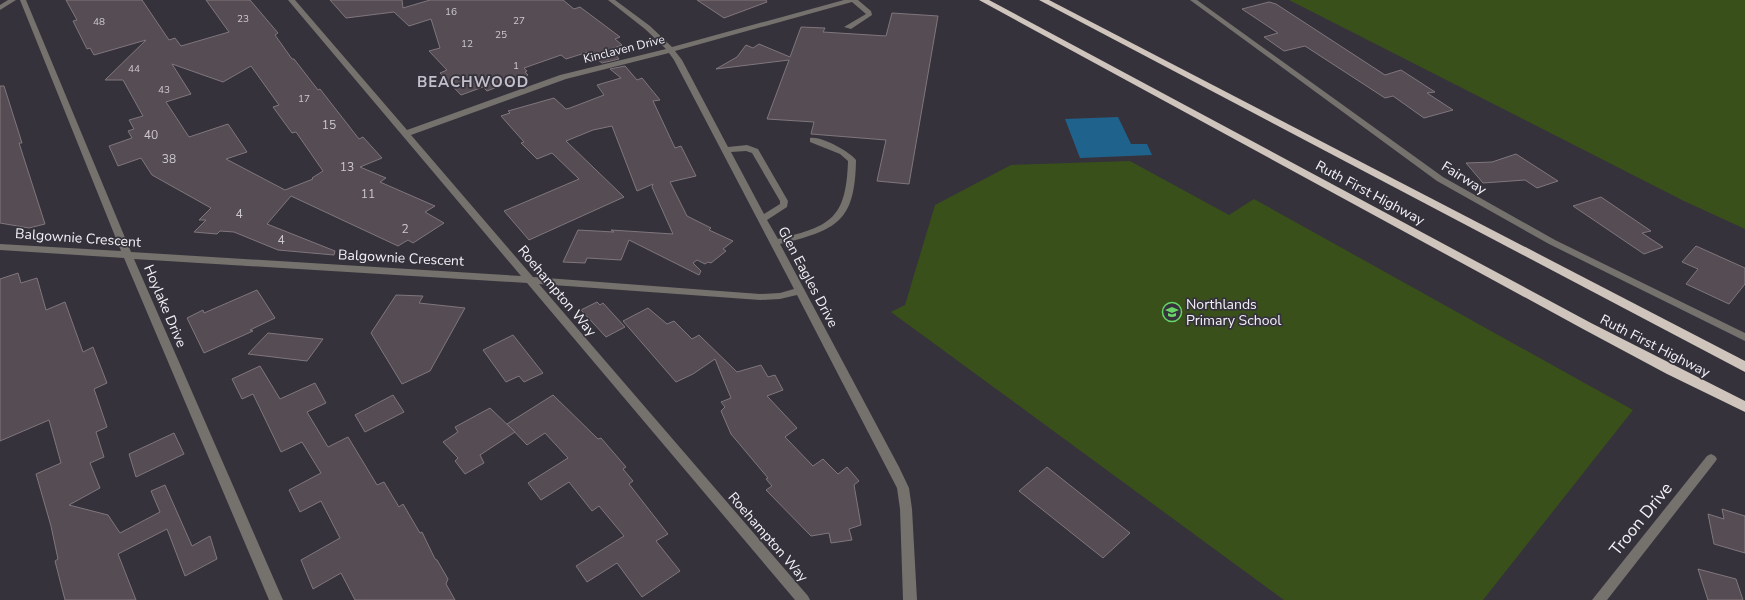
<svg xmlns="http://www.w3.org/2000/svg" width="1745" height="600" viewBox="0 0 1745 600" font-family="'Nunito Sans',sans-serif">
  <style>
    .green { fill: #39501b }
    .water { fill: #1f638d }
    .building { fill: #564c53; stroke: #80767d; fill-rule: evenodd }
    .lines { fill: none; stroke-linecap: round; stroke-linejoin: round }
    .minor { fill: #75716d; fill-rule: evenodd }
    .highway { fill: #cfc5bc; fill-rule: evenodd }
    .labels { text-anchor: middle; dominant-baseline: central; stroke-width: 3.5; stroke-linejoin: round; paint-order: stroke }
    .far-number-label { font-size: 10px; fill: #ccc8cf }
    .far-street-label { font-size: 12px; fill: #f4f2f8; stroke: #35323b }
    .number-label { font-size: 12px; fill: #ccc8cf }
    .street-label { font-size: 14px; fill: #f4f2f8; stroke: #35323b }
    .poi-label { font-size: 14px; fill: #f4f2f8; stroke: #35323b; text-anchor: start }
    .far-district-label { font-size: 15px; font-weight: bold; letter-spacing: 1px; fill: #c3bfcb; stroke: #35323b }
    .near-street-label { font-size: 17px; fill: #f4f2f8; stroke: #35323b }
  </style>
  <rect width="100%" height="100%" fill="#35323b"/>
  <g class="green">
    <path d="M1289,0h456v229l-61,-28z"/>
    <path d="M1130,161l99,54 25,-16 379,211 -150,190h-199l-393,-288 14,-7 30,-100 76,-40z"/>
  </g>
  <path class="water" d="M1118,117l13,27h16l5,11 -72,3 -15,-39z"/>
  <g class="building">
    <path d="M66,0h76l27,40 6,-2 6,8 48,-14 -23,-32h44l28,33 -3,2 17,24h2l24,31 2,-1 39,50 4,-2 19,21 -22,9 26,11 -6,4 55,24 -10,6 19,11 -31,20 -5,-3 -10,6 -107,-50 -24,28 68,27 -1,4 -56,-5 -44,-18 -14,-1 -3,3 -23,-2 12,-12h-7l12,-12 -59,-33 -11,-17 -23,8 -9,-20 23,-8 -4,-7 6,-2 -5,-9 14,-4 -20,-36h-18l41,-40 -52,15 -4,-7 -3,1 -14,-28 4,-1zM172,64l51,18 28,-16 28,39 -6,2 19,26 4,-1 27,39 -11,7 1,1 -28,11 -59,-31 21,-7 -19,-28 -39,13 -23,-35 25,-8z"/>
    <path d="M330,0h72l1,8 27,-8h133l11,9 6,-2 40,30 -5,2 7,6 -11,4 8,10 -17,4 -14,-11 -22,7 -5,-4 -37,13 3,3 -2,1 3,3 -41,16 -4,-4 -22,8 -21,-22 7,-3 -18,-19 11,-3 -9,-29 -22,7 -15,-14 -48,6z"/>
    <path d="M697,0h69l1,2 -43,16z"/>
    <path d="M1269,2l7,2 109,71 16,-5 34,22 -8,1 26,17 -29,8 -31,-22 -8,2 -80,-52 -21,5 -20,-14 14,-4 -36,-24z"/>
    <path d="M892,13l46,3 -29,168 -32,-3 9,-41 -75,-6 3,-12 -47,-3 22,-59 -73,9 21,-12 9,-12 7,3 6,-4 31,13 11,-30 24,1 -2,4 63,4z"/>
    <path d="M625,66l12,14 5,-2 18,22 -7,1 22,47 6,-2 15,30 -26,6 17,34 24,12 -2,2 24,11 -10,8 3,2 -15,12 -3,-1 -3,2 -8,-4 -4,3 8,8 -2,4 -70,-35 -8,20 -34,-2 -2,5 -22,-1 15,-32 36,2 -3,-2 62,4 -21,-47 1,-3 -16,7 -25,-65 -19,4 -27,11 58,56 -95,43 -25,-29 75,-32 -27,-26 -15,6 -16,-16 3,-1 -23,-26 9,-3 -2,-2 46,-13 12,11 4,-1 34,-13 -7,-10 24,-7 -11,-9z"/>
    <path d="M0,86h4l18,57h-3l26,81 -16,4 -29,-5z"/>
    <path d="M1516,154l42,27 -21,7 -12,-8 -42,3 -17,-20 26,-1z"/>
    <path d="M1601,197l50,34 -9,2 21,14 -19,7 -71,-48z"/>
    <path d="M1696,246l49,22v16l-16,20 -43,-20 12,-15 -16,-7z"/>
    <path d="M18,273l3,10 16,-5 9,32 19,-8 18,50 10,-5 14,36 -13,6 13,38 -11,5 8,25 -14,6 10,25 -31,17 39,10 12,18 40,-21 -9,-21 14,-6 27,61 18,-10 7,23 -32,17 -18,-47 -49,25 18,46h-71l-10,-39 3,-2 -7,-33 -15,-52 25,-11 -12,-43 -49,21v-162z"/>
    <path d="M257,290l18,28 -25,12 3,1 -49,22 -17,-35 16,-8 1,3z"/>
    <path d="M396,295l27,1 -4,7 46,5 -35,63 -28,13 -31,-51z"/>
    <path d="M597,302l3,3 3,-2 22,24 -19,10 -25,-27z"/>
    <path d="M648,308l19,16 7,-3 18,18 7,-4 38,37 24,-7 7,12 7,-2 8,15 -16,6 30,32 -12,9 28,29 10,-7 15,15 9,-7 12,14 -5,4 7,40 -12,4 3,11 -21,3 -2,-10 -18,3 -45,-46 6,-4 -6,-7 2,-1 -37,-44 -10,-23 4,-4 -4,-5 10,-4 -16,-39 -22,15 -17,8 -53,-61z"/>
    <path d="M268,333l55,6 -16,22 -59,-7z"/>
    <path d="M513,335l30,38 -19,9 -5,-6 -13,6 -23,-32z"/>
    <path d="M260,366l20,33 35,-16 11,20 -19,9 21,35 20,-10 29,48 7,-3 15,25 4,-3 17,29 2,-1 13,27 2,1 11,19 -2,5 9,16h-100l-14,-27 -28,16 -12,-29 39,-22 -19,-37 -21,11 -11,-22 32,-17 -19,-31 -21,10 -28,-58 -11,5 -10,-20z"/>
    <path d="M393,395l11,17 -39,20 -10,-17z"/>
    <path d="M553,395l45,44 3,-1 25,29 -3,2 10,12 -4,3 39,50 -12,7 24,30 -38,26 -25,-34 -30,19 -11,-16 48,-30 -25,-30 -7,5 -23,-29 -28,18 -13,-17 40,-25 -23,-25 -18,12 -20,-21z"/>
    <path d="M490,408l25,24 -35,23 4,8 -19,11 -10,-13 3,-3 -15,-16 15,-10 -3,-5z"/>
    <path d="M174,433l10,21 -48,23 -7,-23z"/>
    <path d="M1047,467l83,66 -27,25 -84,-67z"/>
    <path d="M1722,509l23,7v37l-31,-9 -6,-30 16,5z"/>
    <path d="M1698,569l38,10 7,21h-35z"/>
  </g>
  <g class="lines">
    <g class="minor">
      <path d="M8,0h8l-16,10v-5z"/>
      <path d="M20,0h6l105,252 390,24 -233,-276h7l112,130 153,-55 106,-26 -21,-20 -37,-29h7l35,26 22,21 172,-47h14l13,11 1,4 -21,14 -7,-2 22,-13 -14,-12 -177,49 7,9 46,87 19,-2 11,4 30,52 -1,6 -20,13 11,19c53,-13 68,-20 70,-78l-8,-7 -30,-12v-4c11,-2 39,13 46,22 -1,62 -19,70 -76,84l119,223 10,21 3,21 5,91h-14l-3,-91 -3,-21 -100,-193 -17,4 -20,1 -221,-16 269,312 2,4h-15l-268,-317 -393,-24 149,341h-14l-145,-342 -124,-8v-6l121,7zM669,53l5,7 120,229 -14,4 -20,1 -227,-17 -122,-142 155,-56zM746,151l6,2 28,48v3l-16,10 -33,-62z"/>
      <path d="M1190,0h7l246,177 112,63 190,93v8l-196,-97 -112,-63z"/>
      <path d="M1711,454l4,2 2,3 -2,3 -108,138h-15l115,-144z"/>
    </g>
    <g class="highway">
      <path d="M979,0h10l602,323 154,78v11l-78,-38 -84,-45z"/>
      <path d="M1039,0h10l696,361v11z"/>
    </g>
  </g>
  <defs>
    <g id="school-ring" transform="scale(1)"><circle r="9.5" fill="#35323b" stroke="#68d465" stroke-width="1.5"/><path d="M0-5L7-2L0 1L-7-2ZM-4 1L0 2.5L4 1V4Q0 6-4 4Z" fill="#68d465"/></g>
  </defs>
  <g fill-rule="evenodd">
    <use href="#school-ring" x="1172" y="312"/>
  </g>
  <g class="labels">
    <g class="far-number-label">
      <text x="451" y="12">16</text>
      <text x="243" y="19">23</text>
      <text x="519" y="21">27</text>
      <text x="99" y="22">48</text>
      <text x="501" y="35">25</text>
      <text x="467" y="44">12</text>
      <text x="516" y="66">1</text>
      <text x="134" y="69">44</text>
      <text x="164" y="90">43</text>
      <text x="304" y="99">17</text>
    </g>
    <g class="far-street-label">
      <text transform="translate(624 49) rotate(-14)">Kinclaven Drive</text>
    </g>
    <g class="number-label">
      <text x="329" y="125">15</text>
      <text x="151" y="135">40</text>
      <text x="169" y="159">38</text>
      <text x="347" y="167">13</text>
      <text x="368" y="194">11</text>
      <text x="239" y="214">4</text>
      <text x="405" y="229">2</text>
      <text x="281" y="240">4</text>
    </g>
    <g class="street-label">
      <text transform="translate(1464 178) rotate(32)">Fairway</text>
      <text transform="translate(1370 193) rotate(28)">Ruth First Highway</text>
      <text transform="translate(78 238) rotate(4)">Balgownie Crescent</text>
      <text transform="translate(401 258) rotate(3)">Balgownie Crescent</text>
      <text transform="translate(808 277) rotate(62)">Glen Eagles Drive</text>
      <text transform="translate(557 291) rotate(50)">Roehampton Way</text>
      <text transform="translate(165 306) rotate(67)">Hoylake Drive</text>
      <text transform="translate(1655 346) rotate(27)">Ruth First Highway</text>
      <text transform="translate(768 537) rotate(49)">Roehampton Way</text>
    </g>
    <g class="poi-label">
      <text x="1186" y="304">Northlands<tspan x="1186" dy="16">Primary School</tspan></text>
    </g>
    <g class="far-district-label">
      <text x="473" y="82">BEACHWOOD</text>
    </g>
    <g class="near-street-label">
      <text transform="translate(1641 519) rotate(-51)">Troon Drive</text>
    </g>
  </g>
</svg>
